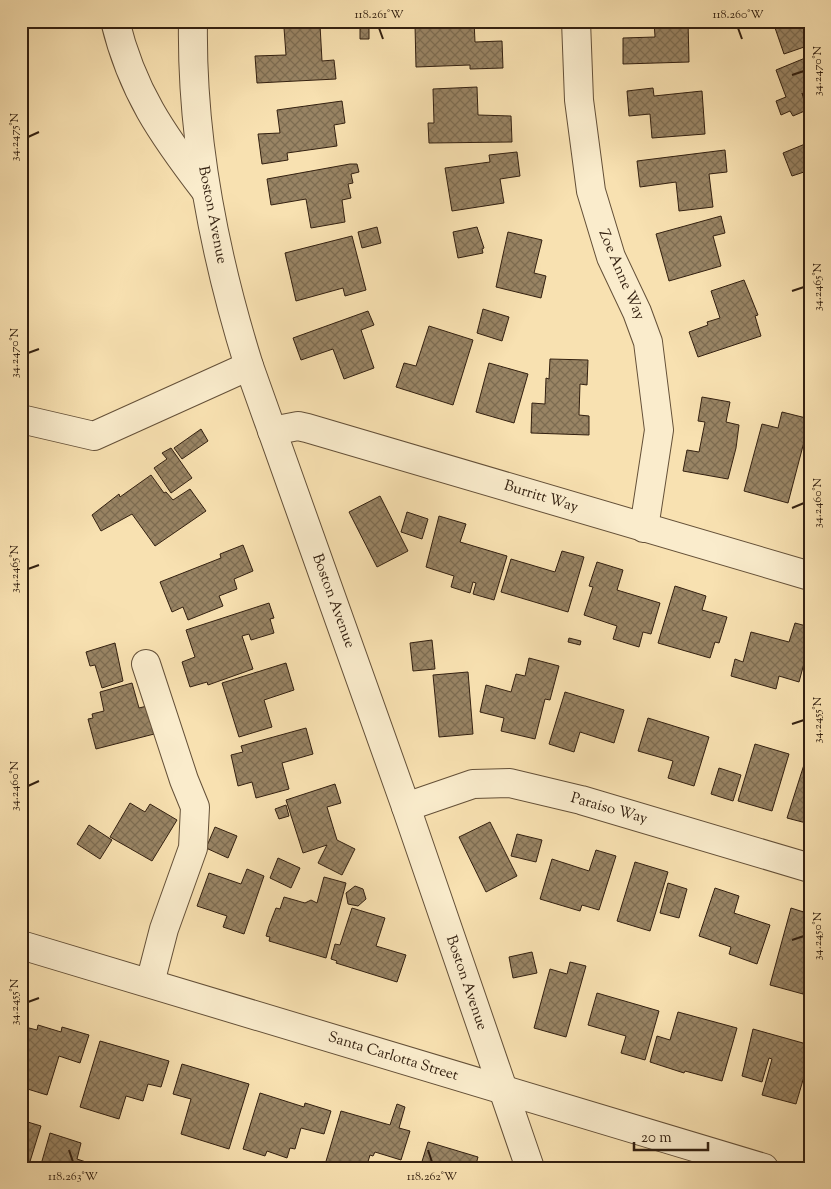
<svg xmlns="http://www.w3.org/2000/svg" width="831" height="1189" viewBox="0 0 831 1189" font-family="'Sorts Mill Goudy',serif">
  <style>
    .building { fill: url(#building-cross-hatch); stroke: #332010 }
    .lines { fill: none; stroke-linecap: round; stroke-linejoin: round }
    .minor-casing { stroke: #645038; stroke-width: 30 }
    .minor { stroke: #faeccc; stroke-width: 28 }
    .ticks { fill: none; stroke: #332010; stroke-width: 2 }
    .labels { text-anchor: middle; dominant-baseline: central; stroke-width: 4; stroke-linejoin: round; paint-order: stroke }
    .street-label { font-size: 15px; fill: #332010; stroke: #faeccc }
    .neatline { fill: none; stroke: #332010; stroke-width: 2 }
    .ticks-label { font-size: 12px; text-anchor: middle; fill: #332010 }
  </style>
  <defs>
    <pattern id="building-cross-hatch" width="8" height="8" patternUnits="userSpaceOnUse" patternTransform="scale(1.25)"><rect width="8" height="8" fill="#998464"/><path d="M0 0l8 8M0 8l8-8" fill="none" stroke="#7d6c51"/></pattern>
  </defs>
  <rect width="100%" height="100%" fill="#f8e1b1"/>
  <filter id="stains"><feTurbulence type="fractalNoise" baseFrequency=".004" numOctaves="4"/><feColorMatrix values="0 0 0 0 .2 0 0 0 0 .09 0 0 0 0 .02 0 0 0 .5 -.17"/></filter>
  <radialGradient id="worn" r=".72"><stop offset=".6" stop-color="#630" stop-opacity="0"/><stop offset="1" stop-color="#630" stop-opacity=".3"/></radialGradient>
  <g class="building">
    <path d="M439,21h35l1,21 27,-1 1,27 -33,1v-4l-54,2 -1,-42 24,-1z"/>
    <path d="M654,21h34l1,41 -66,2v-26l32,-1z"/>
    <path d="M776,21h34v24l-26,9 -11,-32z"/>
    <path d="M320,25l2,36 12,-1 2,19 -79,4 -2,-27 31,-1 -2,-27z"/>
    <path d="M369,27v12h-9v-11z"/>
    <path d="M810,56v56l-8,-19 5,17 -14,6 -3,-5 -9,4 -5,-14 10,-4 -10,-27z"/>
    <path d="M477,87l1,28 33,1 1,26 -83,1 -1,-20h6l-1,-34z"/>
    <path d="M653,88l1,8 48,-5 3,43 -53,4 -2,-24 -21,2 -2,-25z"/>
    <path d="M342,101l3,22 -11,2 3,21 -50,7 1,7 -26,4 -4,-30 22,-1 -3,-23z"/>
    <path d="M810,142v28l-18,6 -9,-23z"/>
    <path d="M725,150l2,22 -18,2 4,33 -34,4 -3,-29 -36,5 -3,-26z"/>
    <path d="M517,152l3,24 -20,3 4,24 -52,8 -7,-43 45,-6 -1,-7z"/>
    <path d="M350,164h7l2,8 -8,2 2,9 -5,1 3,14 -9,2 3,22 -34,6 -5,-29 -35,6 -4,-26z"/>
    <path d="M721,216l4,17 -12,3 8,30 -52,15 -13,-47z"/>
    <path d="M377,227l4,16 -19,5 -4,-16z"/>
    <path d="M477,227l7,21 -2,1 1,4 -25,5 -5,-26z"/>
    <path d="M508,232l34,8 -8,33 12,3 -5,22 -45,-11z"/>
    <path d="M352,236l14,54 -21,6 -2,-8 -47,13 -11,-48z"/>
    <path d="M744,280l14,35 -3,1 6,20 -63,21 -9,-25 19,-7 -1,-3 13,-4 -9,-27z"/>
    <path d="M483,309l26,8 -7,24 -25,-8z"/>
    <path d="M368,311l6,14 -13,5 13,38 -30,11 -11,-30 -32,11 -8,-22z"/>
    <path d="M429,326l44,14 -20,65 -57,-18 8,-24 12,3z"/>
    <path d="M550,359l38,1 -1,25 -7,-1 -1,31 10,1v19l-58,-2 1,-30 13,1 1,-26 3,1z"/>
    <path d="M489,363l39,11 -14,49 -38,-11z"/>
    <path d="M702,397l28,5 -4,20 13,3 -3,23 -8,31 -45,-8 4,-21 12,2 6,-30 -7,-1z"/>
    <path d="M782,412l28,7 -22,84 -44,-12 18,-67 16,4z"/>
    <path d="M201,429l7,12 -26,18 -8,-11z"/>
    <path d="M171,448l21,30 -21,15 -17,-25 13,-9 -5,-6z"/>
    <path d="M151,475l13,18 2,-1 7,8 17,-11 16,22 -51,35 -23,-32 -31,17 -9,-16 27,-21 1,3z"/>
    <path d="M380,496l28,55 -31,16 -28,-55z"/>
    <path d="M407,512l21,7 -6,20 -21,-7z"/>
    <path d="M439,516l27,8 -6,18 47,14 -13,44 -21,-6 3,-11 -3,-1 -3,11 -19,-6 3,-11 -28,-9z"/>
    <path d="M243,545l10,26 -19,8 3,10 -18,7 4,10 -35,14 -5,-13 -11,5 -12,-30 61,-24 -1,-4z"/>
    <path d="M562,551l22,6 -16,55 -67,-20 10,-33 44,13z"/>
    <path d="M597,562l26,8 -6,20 43,13 -9,31 -8,-2 -4,15 -26,-8 4,-13 -33,-11 9,-28 -4,-1z"/>
    <path d="M675,586l31,10 -4,14 25,7 -8,26 -4,-1 -5,16 -52,-15z"/>
    <path d="M269,603l5,15 -4,1 4,14 -23,7 -2,-6 -7,2 11,33 -45,16 -1,-3 -17,5 -8,-25 13,-5 -9,-27z"/>
    <path d="M795,623l15,4v14l-11,41 -20,-6 -3,13 -45,-13 4,-17 8,3 8,-30 38,10z"/>
    <path d="M569,638l12,3 -1,4 -12,-3z"/>
    <path d="M432,640l3,29 -22,2 -3,-28z"/>
    <path d="M115,643l8,38 -21,7 -7,-23 -5,1 -4,-14z"/>
    <path d="M529,658l30,8 -9,34 -5,-1 -10,40 -34,-8 3,-13 -24,-6 6,-27 25,7 5,-18 9,2z"/>
    <path d="M286,663l8,27 -30,10 8,27 -33,10 -17,-54z"/>
    <path d="M468,672l5,62 -34,3 -6,-62z"/>
    <path d="M132,683l7,25 12,-3 7,28 -62,16 -8,-30 5,-1 -1,-4 12,-3 -4,-19z"/>
    <path d="M565,692l59,18 -10,33 -34,-11 -6,20 -25,-8z"/>
    <path d="M648,718l61,19 -15,49 -26,-8 5,-17 -35,-10z"/>
    <path d="M306,728l7,26 -31,9 7,26 -33,9 -4,-16 -14,4 -7,-31 12,-3 -2,-6z"/>
    <path d="M755,744l34,10 -17,57 -34,-10z"/>
    <path d="M809,749h1v75l-23,-6z"/>
    <path d="M719,768l22,7 -8,26 -22,-7z"/>
    <path d="M335,784l6,19 -14,4 10,33 18,9 -13,26 -24,-12 9,-18 -24,8 -17,-53z"/>
    <path d="M130,803l15,9 5,-8 27,16 -25,41 -42,-24z"/>
    <path d="M286,805l3,11 -10,3 -4,-10z"/>
    <path d="M490,822l27,54 -31,16 -27,-55z"/>
    <path d="M89,825l23,15 -12,19 -23,-15z"/>
    <path d="M215,827l22,9 -9,22 -22,-10z"/>
    <path d="M517,834l25,6 -6,22 -25,-6z"/>
    <path d="M596,850l20,6 -17,54 -17,-5 -2,6 -40,-12 12,-40 37,12z"/>
    <path d="M278,858l22,10 -9,20 -21,-10z"/>
    <path d="M635,862l33,10 -18,59 -33,-10z"/>
    <path d="M247,869l17,7 -20,58 -21,-7 4,-11 -30,-10 12,-33 32,11z"/>
    <path d="M324,877l22,6 -20,75 -57,-17 1,-4 -4,-1 3,-10 7,-18 4,1 4,-12 21,6 6,-3 6,3z"/>
    <path d="M668,883l19,6 -8,29 -19,-5z"/>
    <path d="M355,886l8,3 3,10 -8,7 -10,-2 -2,-11z"/>
    <path d="M715,888l24,8 -5,17 36,12 -13,39 -28,-10 2,-7 -32,-11z"/>
    <path d="M352,908l33,10 -9,28 30,9 -9,27 -61,-19 1,-2 -6,-2 4,-15 5,1z"/>
    <path d="M791,908l19,6v63l-3,1 -4,16 -33,-9z"/>
    <path d="M532,952l5,21 -24,5 -4,-21z"/>
    <path d="M570,962l16,4 -20,71 -32,-9 16,-59 17,5z"/>
    <path d="M597,993l62,18 -14,49 -24,-7 5,-17 -38,-11z"/>
    <path d="M678,1012l59,16 -15,53 -37,-10 -1,2 -34,-11 7,-26 13,4z"/>
    <path d="M38,1025l23,7 1,-5 27,8 -9,28 -21,-7 -12,39 -26,-8v-61l16,4z"/>
    <path d="M753,1029l57,16v11l-14,48 -34,-9 10,-36 -3,-1 -7,24 -20,-6z"/>
    <path d="M100,1041l69,20 -8,26 -13,-3 -5,17 -17,-5 -7,23 -39,-12z"/>
    <path d="M182,1064l67,20 -20,65 -48,-15 10,-35 -18,-5z"/>
    <path d="M260,1093l44,14 1,-4 26,8 -7,23 -23,-6 -6,21 -5,-1 -3,10 -20,-7 -2,5 -22,-7z"/>
    <path d="M397,1104l8,3 -6,21 11,3 -9,29 -26,-8 -2,4 -3,-1 -4,13h-42l17,-57 49,14z"/>
    <path d="M21,1120l20,6 -13,42h-7z"/>
    <path d="M50,1133l31,10 -4,16 15,5 -1,4h-51z"/>
    <path d="M428,1142l50,15 -3,11h-55z"/>
  </g>
  <g class="lines">
    <g class="minor-casing">
      <g id="minor">
        <path d="M115,21c17,70 47,113 90,169"/>
        <path d="M193,21c-2,117 21,233 56,345l157,441 124,361"/>
        <path d="M576,21l3,79 12,91 20,66 26,55 11,30 11,88 -15,98"/>
        <path d="M21,419l73,17 155,-70"/>
        <path d="M272,431l26,-5 9,2 503,148"/>
        <path d="M146,664l38,116 11,27 -2,41 -29,81 -14,54"/>
        <path d="M406,807l67,-23 37,-1 71,17 229,68"/>
        <path d="M21,945l743,223"/>
      </g>
    </g>
    <use href="#minor" class="minor"/>
  </g>
  <path class="ticks" d="M379,28l4,11M738,28l4,11M792,75l12,-4M28,137l11,-5M792,291l12,-4M28,353l11,-4M792,508l12,-5M28,569l11,-4M792,724l12,-4M28,786l11,-5M792,940l12,-4M28,1002l11,-4M69,1150l4,12M428,1150l4,12"/>
  <g class="labels">
    <g class="street-label">
      <text transform="translate(212 215) rotate(79)">Boston Avenue</text>
      <text transform="translate(621 275) rotate(67)">Zoe Anne Way</text>
      <text transform="translate(541 497) rotate(17)">Burritt Way</text>
      <text transform="translate(333 601) rotate(70)">Boston Avenue</text>
      <text transform="translate(609 809) rotate(16)">Paraiso Way</text>
      <text transform="translate(466 983) rotate(71)">Boston Avenue</text>
      <text transform="translate(393 1057) rotate(17)">Santa Carlotta Street</text>
    </g>
  </g>
  <rect width="831" height="1189" fill="none" stroke="#f8e1b1" stroke-width="55"/>
  <path d="M634 1142v8h74v-8" fill="none" stroke="#332010" stroke-width="2.5"/>
  <text x="641" y="1142" font-size="15" fill="#332010" stroke="#faeccc" stroke-width="4" paint-order="stroke">20 m</text>
  <rect x="28" y="28" width="776" height="1134" class="neatline"/>
  <g class="ticks-label">
    <text x="379" y="18">118.261°W</text>
    <text x="738" y="18">118.260°W</text>
    <text transform="translate(817 71) rotate(-90)" y="4">34.2470°N</text>
    <text transform="translate(14 137) rotate(-90)" y="4">34.2475°N</text>
    <text transform="translate(817 287) rotate(-90)" y="4">34.2465°N</text>
    <text transform="translate(14 353) rotate(-90)" y="4">34.2470°N</text>
    <text transform="translate(817 503) rotate(-90)" y="4">34.2460°N</text>
    <text transform="translate(14 569) rotate(-90)" y="4">34.2465°N</text>
    <text transform="translate(817 720) rotate(-90)" y="4">34.2455°N</text>
    <text transform="translate(14 786) rotate(-90)" y="4">34.2460°N</text>
    <text transform="translate(817 936) rotate(-90)" y="4">34.2450°N</text>
    <text transform="translate(14 1002) rotate(-90)" y="4">34.2455°N</text>
    <text x="73" y="1180">118.263°W</text>
    <text x="432" y="1180">118.262°W</text>
  </g>
  <rect width="100%" height="100%" filter="url(#stains)"/>
  <rect width="100%" height="100%" fill="url(#worn)"/>
</svg>
